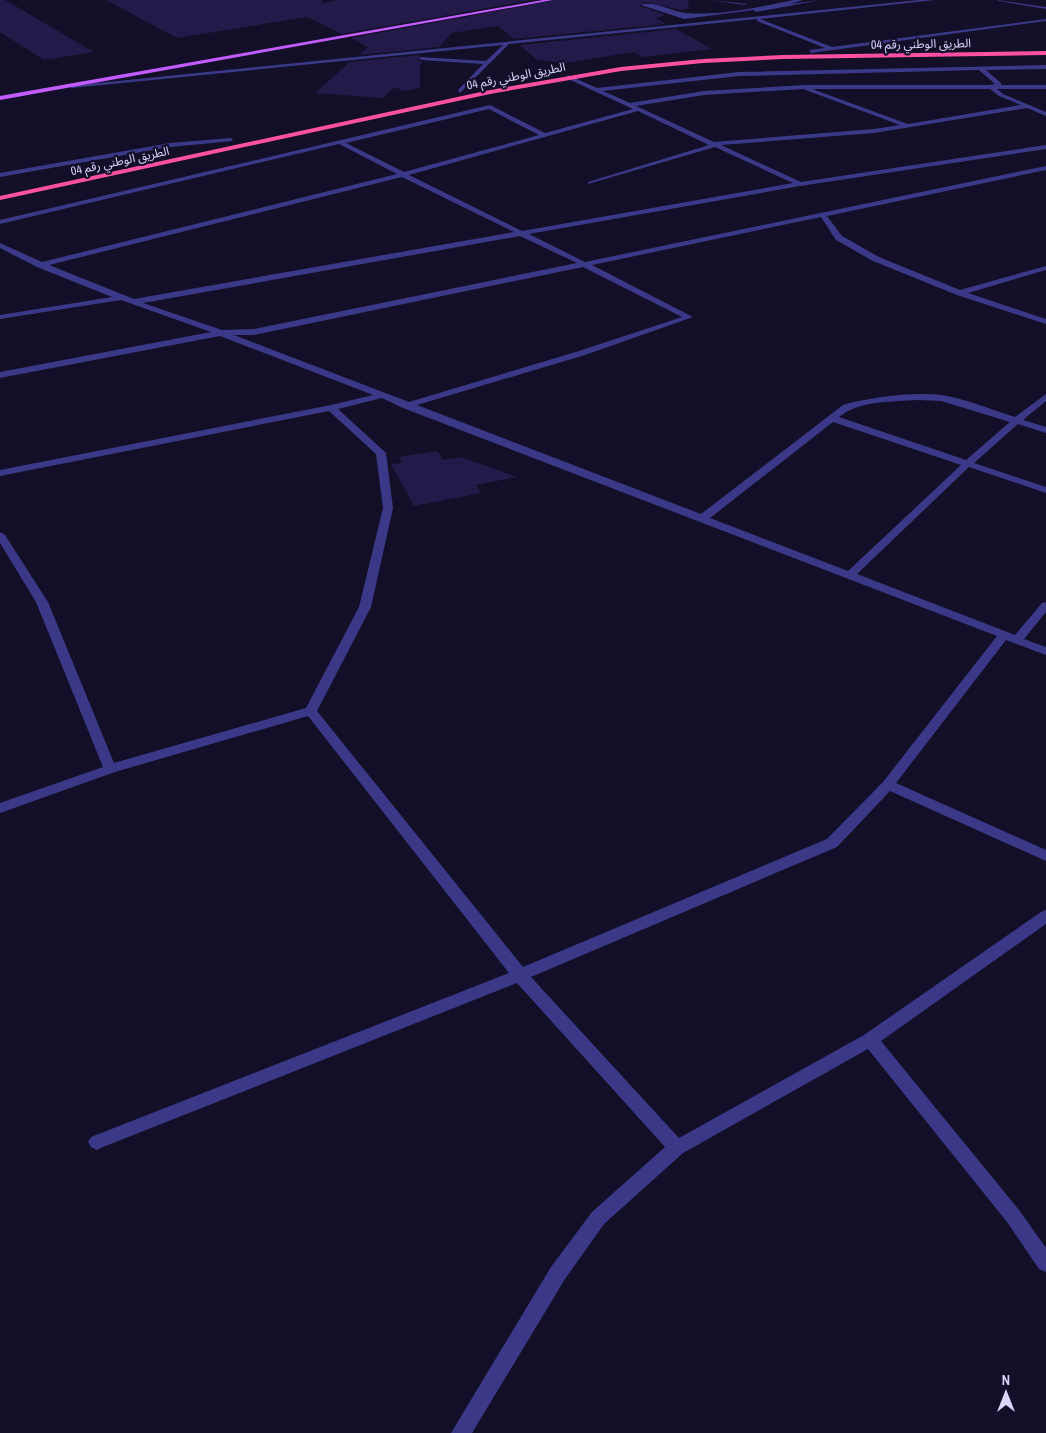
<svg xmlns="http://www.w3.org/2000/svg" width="1046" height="1433" viewBox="0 0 1046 1433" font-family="'Archivo Narrow','Noto Sans Arabic',sans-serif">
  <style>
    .building { fill: #241a49 }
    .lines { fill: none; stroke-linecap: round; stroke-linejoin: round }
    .minor { fill: #3c3888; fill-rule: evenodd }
    .major { fill: #c35cff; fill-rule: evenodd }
    .highway { fill: #ff50a3; fill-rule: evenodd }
    .labels { text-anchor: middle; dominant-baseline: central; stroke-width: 4.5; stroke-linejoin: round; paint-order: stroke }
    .far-street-label { font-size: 12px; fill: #dbd5ff; stroke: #130f28 }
  </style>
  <rect width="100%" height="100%" fill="#130f28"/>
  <g class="building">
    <path d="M0,0h5l89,52 -50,8 -44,-28z"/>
    <path d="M106,0h216v3l15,-3h195l-190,34 -35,-17 -130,21z"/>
    <path d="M555,0h133l1,9 -8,1 -35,-8 -7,4 27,9 -10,3 10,6 -152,15 -16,-13 -46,7 -13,14 -80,8 9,-8 -17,-9z"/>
    <path d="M676,29l36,20 -70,8 -8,-5 -69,11 -28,-3 -17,-15z"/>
    <path d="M419,55v6l4,1 -3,3v23l-16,3 -10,-4 -11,11 -68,-5 35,-31z"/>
    <path d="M437,451l6,9 18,-3 56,20 -41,8 5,8 -67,13 -23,-42 11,-1 -3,-6z"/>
  </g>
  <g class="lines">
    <g class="minor">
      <path d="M711,0l36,4 -2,1z"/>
      <path d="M794,0h9l-13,4 31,-4 -65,12 -2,-2 -70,9 -43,-14c13,-5 31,7 45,8 36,3 73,-6 108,-13z"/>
      <path d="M919,0h16l-175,19 72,28 214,-28v2l-235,32 -2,-3 16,-2 -68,-27v-2l-248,25 -49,49 -2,-3 25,-26 -62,-4 -2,-3 67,4 17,-16 -431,43 -3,-2z"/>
      <path d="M997,0l49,7v2l-47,-8z"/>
      <path d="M1046,65v4l-60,1 15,13v2h45v4h-49l6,5 43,18v4l-19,-8 -153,25 -153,12 80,37 245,-37v4l-246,37 -271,48 56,28 461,-96v4l-219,46 15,20 37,21 81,33 86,-24v4l-78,23 78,26v5l-89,-29 -84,-34 -37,-21 -15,-23 -229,48 101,52 -108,38 -168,50 284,109 142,-109c28,-8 69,-13 98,-10 23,3 51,15 74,22l31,-23v7l-23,19 23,7v6l-28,-9 -44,39 72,24v6l-77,-26 -112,107 158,61 27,-32 4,-1v10l-22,27 22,8v8l-40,-15 -110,143 150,67v11l-156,-70 -53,56 -306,130 148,161 185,-103 177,-123 5,-2v14l-165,117 138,169 27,38v24l-7,-3 -32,-47 -139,-173 -185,104 -79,71 -39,55 -93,154h-21l100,-166 41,-55 73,-65 -148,-164 -414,164 -6,3 -6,-3 -3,-5 3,-5 418,-164 -201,-257 -193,56 -115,41v-10l103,-36 -67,-165 -36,-59v-11l5,3 43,67 66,161 192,-55 53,-101 24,-99 -7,-54 -47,-43 -329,65v-6l331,-65 42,-10 -153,-59 -220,42v-6l211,-40 -90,-32 -121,19v-4l112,-18 -75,-30 -37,-19v-5l42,19 355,-88 -58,-30 -339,80v-4l490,-115 55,28 88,-24 -67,-31 2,-3 29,13 142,-16zM979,70l16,14 -5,1h-186l-100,6 -74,12 -27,-12 136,-15zM803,89l97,36 -26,4 -160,13 -78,-36 68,-11zM812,89h178l9,7 22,9 -113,19zM489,109l50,26 -135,37 -58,-29zM638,111l71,34 -121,37v2l127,-37 78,36 -271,48 -113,-56zM402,177l112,55 -380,67 -85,-34zM520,236l57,27 -323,66 -32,1 -79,-27zM583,267l99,50 -103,34 -170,51 -175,-67h20zM382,398l21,10 594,228 -114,146 -56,57 -304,128 -206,-256 54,-104 22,-99 -7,-55 -48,-44zM918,400l23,1 69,21 -44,38 -127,-43c21,-17 52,-15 79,-17zM833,422l128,43 -113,106 -138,-53z"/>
      <path d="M231,138l2,3 -63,6 -170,30v-4l170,-30z"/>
    </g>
    <path class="major" d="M543,0h10l-553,100v-4z"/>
    <path class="highway" d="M1046,51v4l-263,4 -80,4 -82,8 -131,23 -490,106v-4l490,-106 131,-23 82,-8 80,-4z"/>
  </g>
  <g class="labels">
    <g class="far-street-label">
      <text transform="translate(921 44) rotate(-1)">الطريق الوطني رقم 04</text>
      <text transform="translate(516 76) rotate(-11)">الطريق الوطني رقم 04</text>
      <text transform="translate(120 161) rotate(-12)">الطريق الوطني رقم 04</text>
    </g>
  </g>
  <g transform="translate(1006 1393)" stroke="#130f28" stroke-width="4" paint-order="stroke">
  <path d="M0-4L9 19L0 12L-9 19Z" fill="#dbd5ff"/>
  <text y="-8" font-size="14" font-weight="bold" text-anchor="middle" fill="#dbd5ff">N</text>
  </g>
</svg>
